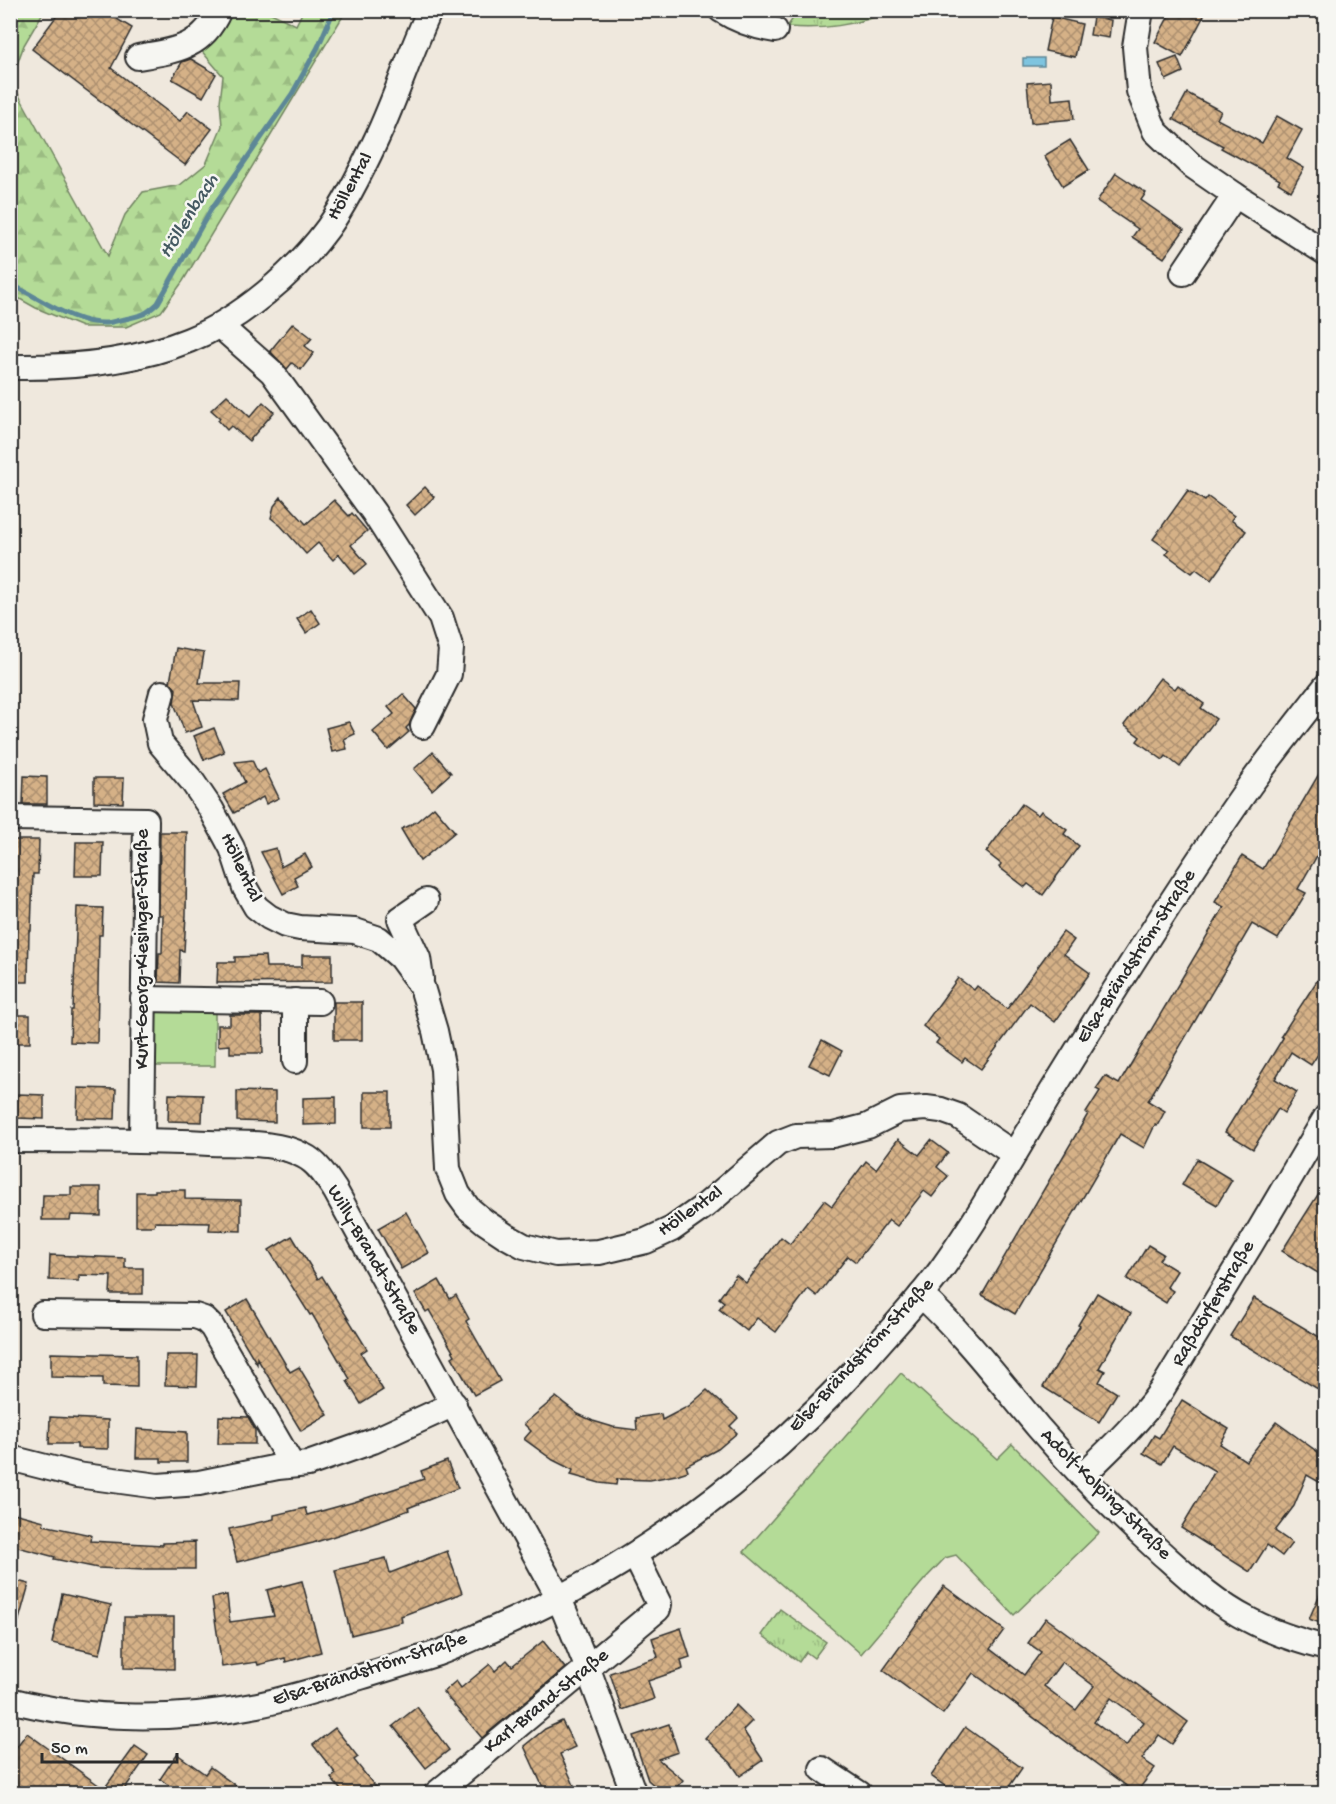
<svg xmlns="http://www.w3.org/2000/svg" width="1336" height="1804" viewBox="0 0 1336 1804" font-family="'Gochi Hand',sans-serif">
  <style>
    .grass { fill: #b4db97; stroke: #708361; stroke-width: 1.5 }
    .forest { fill: url(#forest-firs); stroke: #708361; stroke-width: 1.5 }
    .park { fill: url(#park-tufts); stroke: #708361; stroke-width: 1.5 }
    .water { fill: #7ec4df; stroke: #5d8797; stroke-width: 1.5 }
    .lines { fill: none; stroke-linecap: round; stroke-linejoin: round }
    .stream { stroke: #5d8797; stroke-width: 5 }
    .building { fill: url(#building-cross-hatch); stroke: #2b2b2b; stroke-width: 1.5; fill-rule: evenodd }
    .minor-casing { stroke: #2b2b2b; stroke-width: 28 }
    .minor { stroke: #f6f6f2; stroke-width: 24 }
    .labels { text-anchor: middle; dominant-baseline: central; stroke-width: 5; stroke-linejoin: round; paint-order: stroke }
    .street-label { font-size: 20px; fill: #2b2b2b; stroke: #f6f6f2 }
    .water-label { font-size: 21px; font-style: italic; fill: #445961; stroke: #f6f6f2 }
  </style>
  <defs>
    <pattern id="forest-firs" width="22" height="20" patternUnits="userSpaceOnUse" patternTransform="scale(1.5)"><rect width="22" height="20" fill="#b4db97"/><path d="M5 1l3.5 6h-7zM16 11l3.5 6h-7z" fill="#9bbc82"/></pattern>
    <pattern id="park-tufts" width="24" height="20" patternUnits="userSpaceOnUse" patternTransform="scale(1.5)"><rect width="24" height="20" fill="#b4db97"/><path d="M3 7l-1-3M5 7V3M7 7l1-3M15 17l-1-3M17 17v-4M19 17l1-3" fill="none" stroke="#9bbc82"/></pattern>
    <pattern id="building-cross-hatch" width="8" height="8" patternUnits="userSpaceOnUse" patternTransform="scale(1.5)"><rect width="8" height="8" fill="#d5b187"/><path d="M0 0l8 8M0 8l8-8" fill="none" stroke="#ad906f"/></pattern>
  </defs>
  <rect width="100%" height="100%" fill="#efe8dd"/>
  <filter id="ink" filterUnits="userSpaceOnUse"><feTurbulence type="fractalNoise" baseFrequency=".0167" numOctaves="2"/><feDisplacementMap in="SourceGraphic" scale="12" xChannelSelector="R" yChannelSelector="G"/><feConvolveMatrix kernelMatrix="1 2 1 2 8 2 1 2 1" color-interpolation-filters="sRGB"/></filter>
  <g filter="url(#ink)">
    <g class="grass">
      <path d="M155,1009h60v57h-68z"/>
      <path d="M901,1373l96,86 15,-15 87,89 -85,82 -58,-60 -11,3 -21,22 -63,74 -117,-102z"/>
    </g>
    <path class="forest" d="M10,11h34l-20,34 -13,36 97,175 17,-41 18,-23 37,-7 26,-21 16,-38 -2,-24 3,-26 -24,-28 27,-37h41l29,14 7,-14h43l-163,270 -22,31 -35,15h-44l-46,-19 -25,-14z"/>
    <g class="park">
      <path d="M885,11l3,2c-36,12 -63,17 -101,14l11,-16z"/>
      <path d="M780,1609l46,33 -12,16 -8,-6 -7,10 -37,-27z"/>
    </g>
    <rect class="water" x="1023" y="58" width="21" height="8"/>
    <g class="lines">
      <path class="stream" d="M10,284c29,13 64,41 97,39 6,-1 12,-3 18,-4 18,-4 20,-4 33,-16l52,-92 82,-117 26,-47 16,-37"/>
    </g>
    <g class="building">
      <path d="M61,10h41l30,18 -21,40 69,53 8,-10 24,18 -27,36 -153,-116z"/>
      <path d="M1172,10h35l-25,47 -27,-15z"/>
      <path d="M1052,17l30,7 -7,33 -30,-6z"/>
      <path d="M1093,17l18,3 -2,18 -19,-3z"/>
      <path d="M1177,57l6,15 -17,8 -7,-16z"/>
      <path d="M191,59l25,15 -13,23 -31,-18 10,-17z"/>
      <path d="M1051,81l1,19 20,-2 2,21 -43,4 -4,-40z"/>
      <path d="M1187,93l34,18 -4,8 45,24 15,-27 25,14 -15,28 17,10 -13,23 -13,-8 2,-3 -59,-32 2,-2 -50,-27z"/>
      <path d="M1070,140l19,30 -26,16 -19,-30z"/>
      <path d="M1116,173l30,20 -5,7 43,30 -20,28 -32,-21 6,-8 -41,-28z"/>
      <path d="M293,323l19,15 -7,8 9,7 -13,17 -9,-7 -5,6 -17,-18z"/>
      <path d="M227,395l23,22 13,-15 11,10 -25,29 -18,-15 -4,4 -9,-10 2,-2 -9,-8z"/>
      <path d="M425,487l9,10 -19,18 -9,-10z"/>
      <path d="M1188,490l17,11 3,-4 26,19 -3,4 15,11 -35,49 -15,-11 -4,4 -26,-19 3,-4 -16,-11z"/>
      <path d="M281,497l25,27 28,-24 15,16 3,-3 15,18 -16,14 16,19 -12,10 -16,-20 -6,6 -15,-17 -12,11 -25,-28 -10,-8 3,-12z"/>
      <path d="M311,609l9,14 -14,10 -9,-14z"/>
      <path d="M176,648l28,5 -5,30h41l-1,18 -46,-1 9,27 -17,6 -11,-30 2,-14 -6,-7z"/>
      <path d="M1160,678l15,11 3,-4 26,19 -3,4 15,11 -36,48 -14,-11 -3,4 -26,-19 3,-4 -16,-12z"/>
      <path d="M403,694l13,15 -7,16 -3,3 3,4 -21,18 -15,-18 21,-18 -6,-7z"/>
      <path d="M349,722l6,12 -11,5 3,10 -15,3 -6,-24z"/>
      <path d="M214,728l10,24 -20,8 -10,-24z"/>
      <path d="M433,752l18,21 -19,17 -18,-21z"/>
      <path d="M252,760l6,13 7,-4 14,29 -13,6 -3,-7 -29,16 -11,-19 22,-12 -10,-20z"/>
      <path d="M1326,762v78l-28,49 8,4 -28,46 -26,-15 -104,177 17,10 -8,15 -2,-1 -11,23 -24,-14 -105,180 -33,-19 106,-181 -2,-1 14,-22 -4,-2 9,-13 14,8 9,-15 96,-162 -9,-5 27,-46 21,13z"/>
      <path d="M24,776l23,1v27h-24z"/>
      <path d="M94,778h30l-1,25 -29,-1z"/>
      <path d="M1022,804l16,11 3,-4 26,19 -3,4 15,12 -36,49 -15,-11 -3,3 -26,-20 2,-3 -15,-12z"/>
      <path d="M434,807l21,25 -35,29 -19,-32 15,-7z"/>
      <path d="M160,832h27l-1,83 -2,36 -4,-1 -1,33 -21,-1 1,-29h3l1,-38h-4z"/>
      <path d="M10,840h29l-1,34h-5l-2,57h-2l-1,51h-18z"/>
      <path d="M76,842h27l-1,34h-27z"/>
      <path d="M276,848l5,19 24,-13 7,13 -18,10 4,9 -15,8 -22,-42z"/>
      <path d="M77,907l26,1 -1,27h-3l-2,108 -27,-1 1,-32h2z"/>
      <path d="M1063,932l11,8 -10,14 26,19 -35,49 -25,-19 -49,66 -16,-11 -3,4 -26,-19 3,-4 -16,-13 35,-48 16,12 3,-4 30,23z"/>
      <path d="M302,955h30v27l-115,1 1,-21h17v-5l30,-1 1,11h36z"/>
      <path d="M1326,967v75l-15,23 -20,-13 -16,27 22,13 -13,21 -6,-4 -25,40 -28,-17 58,-94 -2,-2z"/>
      <rect x="334" y="1002" width="28" height="38"/>
      <rect x="10" y="1015" width="20" height="28"/>
      <path d="M230,1015h32l1,38h-33v-8l-12,1v-21h12z"/>
      <path d="M822,1040l20,11 -12,24 -21,-10z"/>
      <path d="M78,1088l38,1 -1,30 -38,-1z"/>
      <path d="M237,1091l38,1v30l-38,-1z"/>
      <rect x="364" y="1092" width="26" height="35"/>
      <path d="M18,1094l26,1v24l-27,-1z"/>
      <path d="M169,1094l34,1 -1,27 -34,-1z"/>
      <path d="M336,1097v27l-33,1v-27z"/>
      <path d="M898,1139l21,16 12,-15 17,13 -11,14 11,9 -16,21 -8,-6 -27,35 -8,-6 -33,42 -8,-6 -31,40 -9,-7 -32,43 -19,-14 -10,13 -28,-22 5,-7 -5,-4 17,-23 10,8 35,-46 9,7 34,-44 8,6 34,-45 10,8z"/>
      <path d="M1197,1159l35,21 -15,25 -35,-20z"/>
      <path d="M1326,1182v96l-44,-27z"/>
      <path d="M71,1187h30v29l-30,-1 -1,5h-28l1,-25h28z"/>
      <path d="M155,1190h30v9l56,1v31l-32,-1 1,-7 -55,-1 -1,4h-18v-34h19z"/>
      <path d="M406,1212l23,41 -28,16 -23,-41z"/>
      <path d="M292,1236l26,43 4,-3 45,73 -6,4 22,37 -22,14 -14,-23 3,-2 -38,-65 -2,1 -41,-65z"/>
      <path d="M1148,1245l15,9 -4,6 18,11 -10,16 6,4 -7,12 -39,-24z"/>
      <path d="M50,1255l75,3v10h18v26h-33l1,-18 -32,-1v6l-30,-1z"/>
      <path d="M439,1280l11,19 6,-4 13,24 -3,2 34,60 -26,14 -22,-38 3,-2 -26,-45 -3,2 -11,-18z"/>
      <path d="M1097,1293l34,20 -32,55 6,3 -6,11 18,11 -18,29 -56,-35 37,-61 -2,-1z"/>
      <path d="M1254,1298l72,43v53l-96,-58z"/>
      <path d="M247,1299l43,73 9,-5 29,48 -27,16 -44,-73v6l-31,-52z"/>
      <path d="M51,1353l86,2v32l-34,-1v-8l-52,-1z"/>
      <path d="M166,1355h32l-1,31 -32,-1z"/>
      <path d="M707,1390l31,28 -8,8 7,7 -19,16 -32,17 2,5 -12,4 -26,5 -33,-1 -1,6 -16,-2 -29,-8 2,-5 -20,-10 -29,-21 7,-8 -7,-7 32,-27 22,17 15,7 20,6 24,3 -1,-12 25,-4 1,6 27,-14z"/>
      <path d="M1182,1400l47,29 -9,15 26,17 30,-39 50,36v28l-19,-11 -13,31 -19,25 17,12 -10,13 -15,-11 -17,27 -69,-44 34,-57 -42,-25 -11,18 -19,-11 11,-18 5,3z"/>
      <path d="M219,1416l29,1 7,13v14h-37z"/>
      <path d="M50,1417l58,3v29l-31,-1v-4h-28z"/>
      <path d="M137,1429l50,3v30h-26v-4h-25z"/>
      <path d="M447,1461l11,27 -50,20 1,2 -47,17 -49,16 -76,19 -8,-33 45,-10v-4l31,-7 2,7 47,-13 70,-23 -3,-8z"/>
      <path d="M10,1512l34,9 -1,4 48,10 -1,6 73,4v-2l32,-1v27h-51v1l-46,-2 -44,-9 1,-2 -45,-12z"/>
      <path d="M447,1551l15,42 -61,23 1,6 -51,13 -16,-65 51,-12 4,15z"/>
      <path d="M10,1579l19,5 -14,50h-5z"/>
      <path d="M1326,1580v45l-17,-6z"/>
      <path d="M302,1581l19,71 -35,10 -1,-4 -27,7 -1,-3 -35,5 -10,-69 15,-3 3,27 44,-6 -7,-26z"/>
      <path d="M944,1586l60,44 -14,19 34,26 17,-23 -13,-9 18,-25 142,104 -16,22 -13,-9 -17,24 13,9 -19,25 -163,-120 -30,41 -60,-44zM1062,1662l32,24 -18,24 -32,-24zM1111,1698l33,24 -18,24 -32,-24z"/>
      <path d="M62,1594l49,11 -11,49 -48,-11z"/>
      <path d="M124,1617h50v52l-50,-1z"/>
      <path d="M681,1628l9,29 -9,3 2,9 -35,12 6,18 -32,11 -12,-37 48,-16 -6,-19z"/>
      <path d="M543,1641l22,27 -83,70 -39,-46 13,-11 5,7 29,-24 5,7 12,-11 5,6z"/>
      <path d="M736,1705l16,16 -9,9 20,30 -23,16 -9,-13 -26,-25z"/>
      <path d="M417,1707l32,43 -23,18 -33,-42z"/>
      <path d="M562,1721l13,26 -15,7 18,40h-32l-22,-48 21,-17z"/>
      <path d="M669,1724l9,28 -20,7 25,21 -12,14h-7l-16,-14 -15,-44z"/>
      <path d="M965,1727l57,41 -18,26h-48l-25,-18z"/>
      <path d="M335,1728l23,29 -4,3 27,34h-37l-13,-16 5,-4 -23,-29z"/>
      <path d="M27,1733l77,56 31,-43 13,9 -27,39h-94l-17,-13v-26z"/>
      <path d="M177,1754l28,20 5,-7 37,27h-66l-21,-15z"/>
    </g>
    <g class="lines">
      <g class="minor-casing">
        <g id="minor">
          <path d="M721,10c17,11 35,17 54,20"/>
          <path d="M1141,10l-6,37 4,44 16,40 35,33 45,31 91,58"/>
          <path d="M138,57c36,-6 65,-9 81,-47"/>
          <path d="M1183,273l52,-78"/>
          <path d="M220,326l52,46 102,141 67,105 10,31 -2,25 -26,52"/>
          <path d="M10,367c58,1 125,-5 179,-27 52,-21 106,-67 139,-112 19,-27 34,-58 48,-88 20,-42 34,-88 54,-130"/>
          <path d="M162,693l-7,26 5,24 32,38 19,28 21,39 13,40 11,19 13,10 16,8 15,3 55,3 24,8 21,18 22,30 13,44 8,38 5,100 10,25 10,14 17,14 21,14 18,10 32,8 43,-2 47,-11 26,-12 34,-24 72,-62 18,-7 37,-1 35,-9 32,-16 26,-2 15,2 17,6 56,38"/>
          <path d="M10,818l136,2 -4,320"/>
          <path d="M421,979l-3,-21 -18,-39 26,-18"/>
          <path d="M143,999l177,3"/>
          <path d="M295,1001v60"/>
          <path d="M10,1140c67,0 133,0 199,3 30,1 68,-2 95,13 13,6 23,22 31,34l224,408 29,71 46,125"/>
          <path d="M921,1295c44,40 79,87 117,132 38,44 78,85 121,124 28,25 56,52 90,69 24,13 50,21 77,28"/>
          <path d="M43,1314l152,2 9,3 8,8 80,138"/>
          <path d="M10,1458l67,17 81,11 41,-3 79,-16 30,-3 65,-23 81,-37"/>
          <path d="M1082,1476c28,-27 56,-53 79,-85l90,-147 75,-127"/>
          <path d="M10,1700c80,21 168,21 248,5 38,-8 76,-20 112,-31 23,-7 46,-14 68,-21 20,-7 39,-17 58,-25 142,-62 268,-157 372,-272 25,-29 52,-57 75,-89 43,-60 78,-126 117,-189 61,-99 123,-198 190,-293 24,-33 50,-66 76,-99"/>
          <path d="M822,1769l38,25"/>
          <path d="M436,1794l222,-185 1,-5 -24,-49"/>
        </g>
      </g>
      <use href="#minor" class="minor"/>
    </g>
  </g>
  <g class="labels">
    <g class="street-label">
      <text transform="translate(351 187) rotate(-61)">Höllental</text>
      <text transform="translate(240 868) rotate(65)">Höllental</text>
      <text transform="translate(143 949) rotate(-90)">Kurt-Georg-Kiesinger-Straße</text>
      <text transform="translate(1137 957) rotate(-57)">Elsa-Brändström-Straße</text>
      <text transform="translate(691 1212) rotate(-35)">Höllental</text>
      <text transform="translate(373 1260) rotate(60)">Willy-Brandt-Straße</text>
      <text transform="translate(1214 1304) rotate(-59)">Raßdörferstraße</text>
      <text transform="translate(862 1356) rotate(-47)">Elsa-Brändström-Straße</text>
      <text transform="translate(1105 1495) rotate(45)">Adolf-Kolping-Straße</text>
      <text transform="translate(370 1670) rotate(-18)">Elsa-Brändström-Straße</text>
      <text transform="translate(547 1702) rotate(-39)">Karl-Brand-Straße</text>
    </g>
    <g class="water-label">
      <text transform="translate(190 217) rotate(-58)">Höllenbach</text>
    </g>
  </g>
  <rect width="1336" height="1804" fill="none" stroke="#f6f6f2" stroke-width="36"/>
  <rect x="18" y="18" width="1300" height="1768" fill="none" stroke="#2b2b2b" stroke-width="2" filter="url(#ink)"/>
  <path d="M42 1753v9h135v-9" fill="none" stroke="#2b2b2b" stroke-width="3"/>
  <text x="51" y="1753" font-size="18" fill="#2b2b2b" stroke="#f6f6f2" stroke-width="4.5" paint-order="stroke">50 m</text>
</svg>
